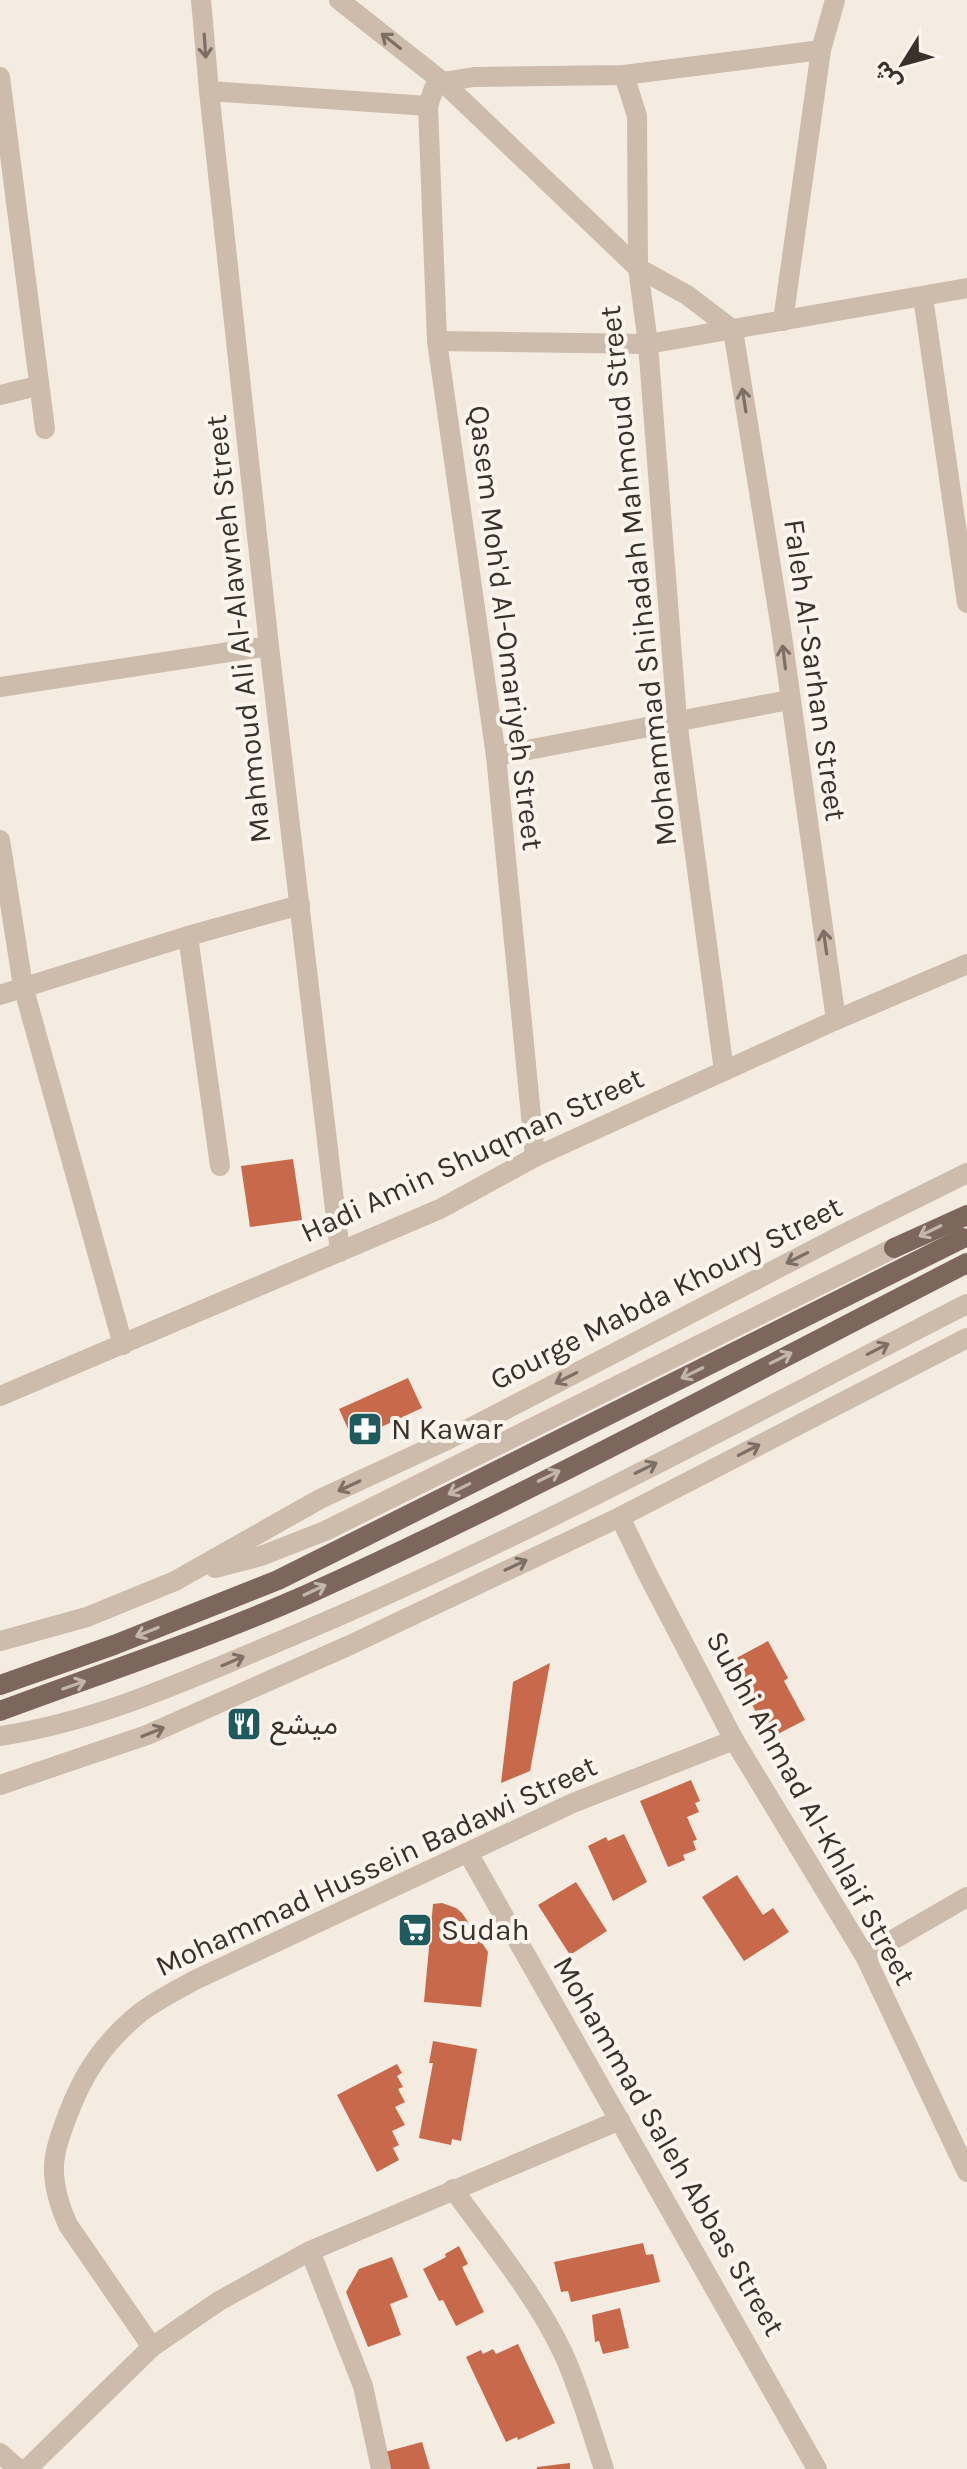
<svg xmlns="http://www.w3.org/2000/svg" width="967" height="2469" viewBox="0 0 967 2469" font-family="Karla,'Noto Sans Arabic',sans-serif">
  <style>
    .building { fill: #c8694b }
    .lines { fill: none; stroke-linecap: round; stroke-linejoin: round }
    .minor { stroke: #cdbbac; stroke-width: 20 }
    .major { stroke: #7d675c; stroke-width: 20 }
    .oneway { stroke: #7d6f65 }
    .oneway2 { stroke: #c2b5ac }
    .labels { text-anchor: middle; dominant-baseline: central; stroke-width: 8; stroke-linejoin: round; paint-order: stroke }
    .street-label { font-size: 30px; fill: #3b302b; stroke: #fbf5ee }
    .poi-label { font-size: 30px; fill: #3b302b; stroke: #fbf5ee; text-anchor: start }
  </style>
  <rect width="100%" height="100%" fill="#f4ebe1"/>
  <g class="building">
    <path d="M293,1159l9,61 -52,7 -9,-61z"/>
    <path d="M408,1378l14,30 -69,32 -14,-31z"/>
    <path d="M768,1641l20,37 -4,3 21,39 -35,18 -41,-76z"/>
    <path d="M550,1663l-20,108 -29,12 12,-101z"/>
    <path d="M691,1780l9,21 -5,2 4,9 -12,5 10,23 -4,1 3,9 -13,5 2,5 -17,7 -28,-66z"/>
    <path d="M624,1834l23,48 -34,19 -25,-55 18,-9 2,4z"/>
    <path d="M737,1875l26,40 10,-7 16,24 -45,29 -42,-64z"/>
    <path d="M576,1882l31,49 -37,24 -32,-50z"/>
    <path d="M442,1903l14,5 6,5 26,39 -7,55 -57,-5 9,-98z"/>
    <path d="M433,2041l44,8 -16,92 -9,-2 -1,6 -32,-7 14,-75h-4z"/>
    <path d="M397,2064l5,9 -5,3 6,11 -5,2 7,13 -10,5 10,18 -13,6 7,14 -6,3 6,12 -22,12 -40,-77z"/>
    <path d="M643,2243l3,12 7,-1 7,28 -89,20 -3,-11 -7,1 -7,-30z"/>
    <path d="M459,2246l9,18 -6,3 22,45 -28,14 -13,-26 -4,1 -16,-32 23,-12 -1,-3z"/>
    <path d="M392,2257l16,40 -18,7 11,31 -33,12 -22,-55 13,-23z"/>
    <path d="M620,2308l9,40 -26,6 -4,-13 -4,1 -3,-27z"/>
    <path d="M518,2344l37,79 -37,17 -1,-3 -11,5 -40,-85 15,-7 2,4 10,-5 3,5z"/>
    <path d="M422,2442l8,27h-45l-4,-16z"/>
    <path d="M570,2463v6h-33v-2z"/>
  </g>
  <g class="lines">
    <g class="minor">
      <path d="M201,0l8,91 60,555 71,606"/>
      <path d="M339,0l104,82 195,186 49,27 46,35 48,299 55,391"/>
      <path d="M624,75l13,41 1,152 10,76 29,376 47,351"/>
      <path d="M0,77l45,352"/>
      <path d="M209,91l219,15 6,-18 9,-6 31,-5 150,-2 197,-25"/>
      <path d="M428,106l9,235 59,415 39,401"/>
      <path d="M923,297l44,306"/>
      <path d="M783,321l38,-271 14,-50"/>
      <path d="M437,341l211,3 319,-56"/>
      <path d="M0,395l37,-9"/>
      <path d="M0,687l269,-41"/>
      <path d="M496,756l293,-56"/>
      <path d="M0,840l23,146 100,359"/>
      <path d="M188,936l32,230"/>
      <path d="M0,995l188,-59 112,-31"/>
      <path d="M0,1396l440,-187 95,-52 301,-137 131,-56"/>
      <path d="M620,1517l27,56 87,167 131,216 102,216"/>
      <path d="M215,1568l46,-12 64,-25 569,-283"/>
      <path d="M0,1641l87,-24 88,-36 145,-82 125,-58 395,-205 127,-63"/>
      <path d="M0,1736c100,-15 192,-58 285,-97 233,-97 457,-220 682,-335"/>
      <path d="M0,1785l147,-50 203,-90 270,-128 347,-179"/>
      <path d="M468,1853l349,616"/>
      <path d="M865,1956l102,-59"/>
      <path d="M453,2189c38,53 82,105 110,164 17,37 28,77 41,116"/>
      <path d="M310,2251l53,135 18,83"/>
      <path d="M152,2347l-84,-122c-8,-18 -15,-39 -14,-60 1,-16 7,-32 13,-48 16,-44 37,-75 74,-105 16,-12 36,-22 54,-32l378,-177 161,-63"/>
      <path d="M0,2453l18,16"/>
      <path d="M27,2469l125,-122 67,-46 91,-50 310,-131"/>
    </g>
    <g class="major">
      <path d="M894,1248l73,-33"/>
      <path d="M0,1685l114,-40 164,-65 685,-342"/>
      <path d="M0,1711c102,-38 206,-72 306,-116 224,-101 442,-220 661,-332"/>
    </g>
  </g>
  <defs><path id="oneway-shaft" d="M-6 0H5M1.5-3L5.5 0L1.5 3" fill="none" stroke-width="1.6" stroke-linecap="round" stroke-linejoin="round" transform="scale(2)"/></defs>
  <g class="oneway">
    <use href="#oneway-shaft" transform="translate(391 41) rotate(-142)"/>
    <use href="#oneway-shaft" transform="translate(205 46) rotate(86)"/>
    <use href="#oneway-shaft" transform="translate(744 400) rotate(-99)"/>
    <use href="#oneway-shaft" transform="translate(784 657) rotate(-97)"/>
    <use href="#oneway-shaft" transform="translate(825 942) rotate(-98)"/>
    <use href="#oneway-shaft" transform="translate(797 1258) rotate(153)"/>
    <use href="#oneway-shaft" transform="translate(878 1349) rotate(-27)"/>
    <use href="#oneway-shaft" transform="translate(566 1378) rotate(153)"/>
    <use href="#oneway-shaft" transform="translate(749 1450) rotate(-27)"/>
    <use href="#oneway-shaft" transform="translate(646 1468) rotate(-26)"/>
    <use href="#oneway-shaft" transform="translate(349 1486) rotate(155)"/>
    <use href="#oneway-shaft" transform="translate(516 1565) rotate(-25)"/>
    <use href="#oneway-shaft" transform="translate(233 1661) rotate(-23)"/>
    <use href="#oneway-shaft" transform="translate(153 1732) rotate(-22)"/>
  </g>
  <g class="oneway2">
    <use href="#oneway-shaft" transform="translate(930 1231) rotate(154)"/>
    <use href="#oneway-shaft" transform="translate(781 1358) rotate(-27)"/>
    <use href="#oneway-shaft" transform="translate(692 1373) rotate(154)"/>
    <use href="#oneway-shaft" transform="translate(549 1476) rotate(-26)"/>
    <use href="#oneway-shaft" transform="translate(459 1489) rotate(153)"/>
    <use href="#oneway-shaft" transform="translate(315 1590) rotate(-25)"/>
    <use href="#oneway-shaft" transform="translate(147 1632) rotate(158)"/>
    <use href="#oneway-shaft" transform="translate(74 1685) rotate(-19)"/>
  </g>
  <defs>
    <g id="pharmacy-square" transform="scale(1.8)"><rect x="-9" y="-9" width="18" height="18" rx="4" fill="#1f5a5e" stroke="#fbf5ee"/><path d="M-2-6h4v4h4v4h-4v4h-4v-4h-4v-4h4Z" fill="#fff"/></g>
    <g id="restaurant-square" transform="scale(1.8)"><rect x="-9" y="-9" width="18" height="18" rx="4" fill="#1f5a5e" stroke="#fbf5ee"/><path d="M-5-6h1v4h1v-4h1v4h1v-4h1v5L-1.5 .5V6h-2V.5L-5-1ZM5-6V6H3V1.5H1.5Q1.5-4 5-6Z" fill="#fff"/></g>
    <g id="supermarket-square" transform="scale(1.8)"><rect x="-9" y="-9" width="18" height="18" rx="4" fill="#1f5a5e" stroke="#fbf5ee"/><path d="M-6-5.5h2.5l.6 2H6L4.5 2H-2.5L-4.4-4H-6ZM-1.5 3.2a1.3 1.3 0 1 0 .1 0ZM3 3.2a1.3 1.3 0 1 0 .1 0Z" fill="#fff"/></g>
  </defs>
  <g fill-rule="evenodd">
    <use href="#pharmacy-square" x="365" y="1429"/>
    <use href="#restaurant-square" x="244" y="1724"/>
    <use href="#supermarket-square" x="415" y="1930"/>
  </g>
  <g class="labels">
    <g class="street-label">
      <text transform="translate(638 576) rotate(-96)">Mohammad Shihadah Mahmoud Street</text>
      <text transform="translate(506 628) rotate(83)">Qasem Moh'd Al-Omariyeh Street</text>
      <text transform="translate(238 629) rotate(-96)">Mahmoud Ali Al-Alawneh Street</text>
      <text transform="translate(815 670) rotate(82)">Faleh Al-Sarhan Street</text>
      <text transform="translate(472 1155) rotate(-25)">Hadi Amin Shuqman Street</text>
      <text transform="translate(666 1293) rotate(-27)">Gourge Mabda Khoury Street</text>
      <text transform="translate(811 1808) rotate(61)">Subhi Ahmad Al-Khlaif Street</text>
      <text transform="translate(376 1866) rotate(-25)">Mohammad Hussein Badawi Street</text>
      <text transform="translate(669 2146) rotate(60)">Mohammad Saleh Abbas Street</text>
    </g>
    <g class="poi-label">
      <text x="391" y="1429">N Kawar</text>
      <text x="270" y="1724">ميشع</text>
      <text x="441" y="1930">Sudah</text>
    </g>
  </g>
  <g transform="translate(903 64) rotate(233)" stroke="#fbf5ee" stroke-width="6" paint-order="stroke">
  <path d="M0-6L14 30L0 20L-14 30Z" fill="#3b302b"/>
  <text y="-12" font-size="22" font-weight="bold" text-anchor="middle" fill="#3b302b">ش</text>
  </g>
</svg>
